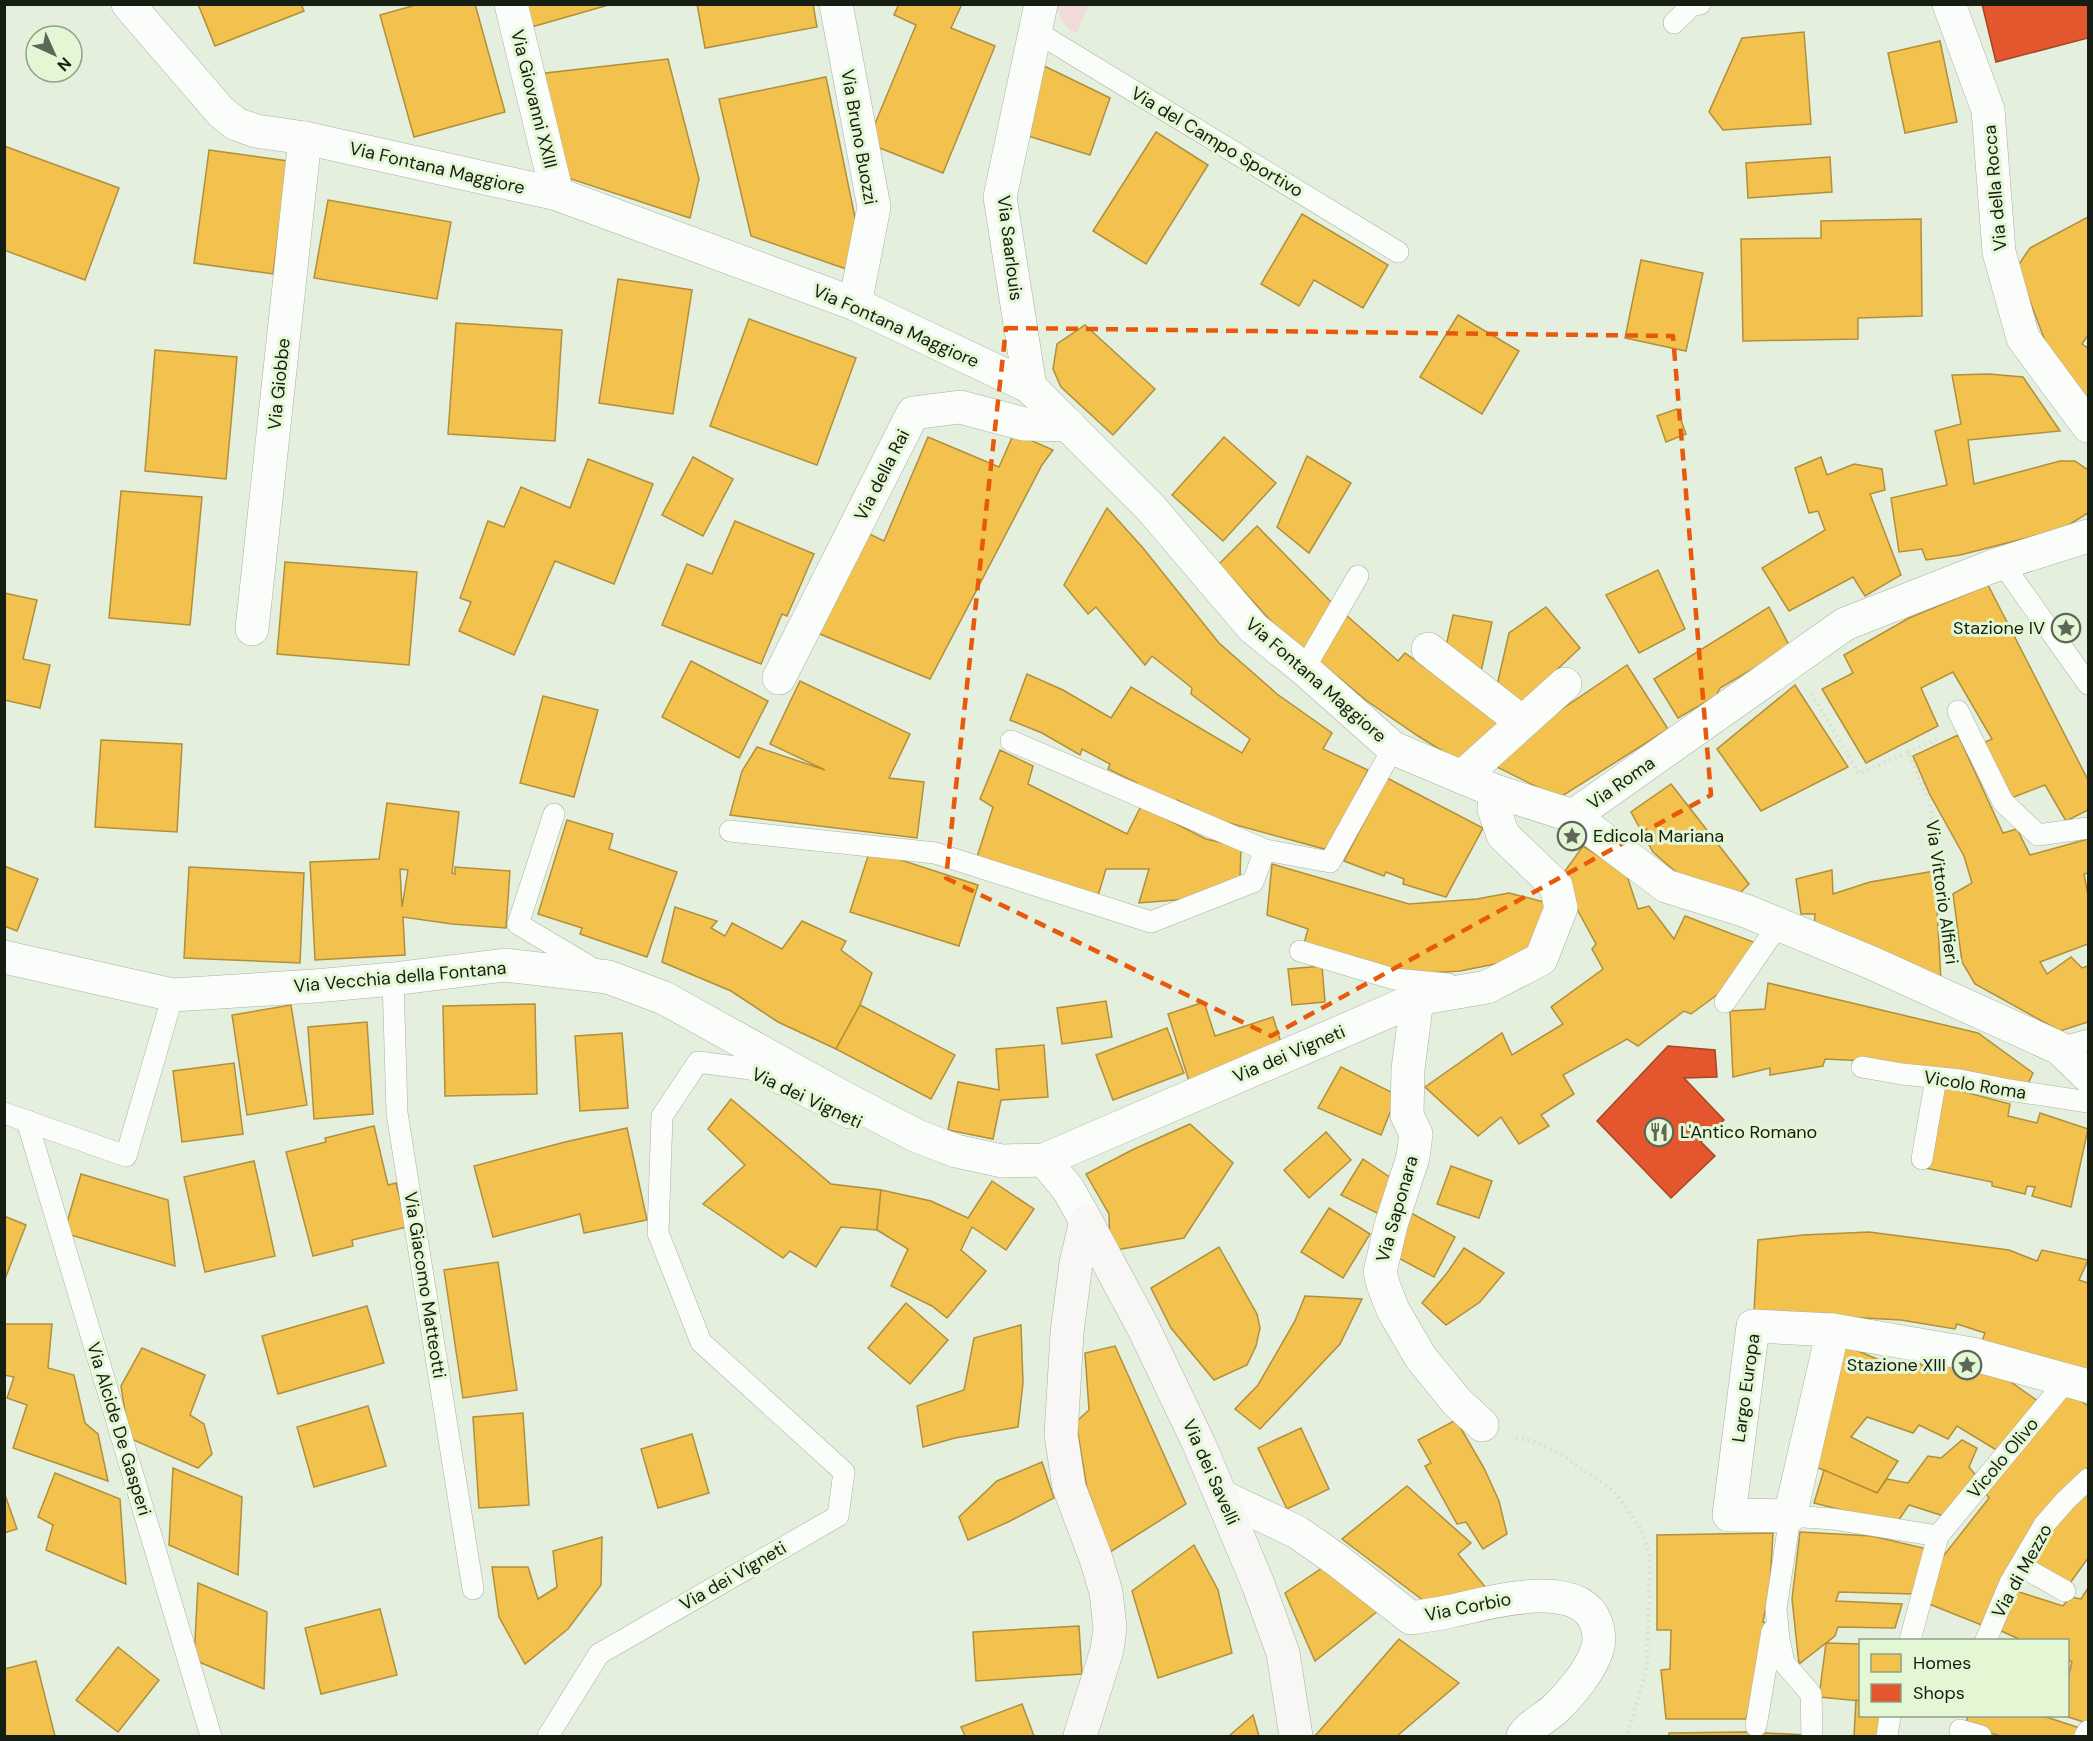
<svg xmlns="http://www.w3.org/2000/svg" width="2093" height="1741" viewBox="0 0 2093 1741" font-family="'DM Sans',sans-serif">
  <style>
    .green { fill: #f1dbda }
    .homes { fill: #f2c14e; stroke: #b0903c; stroke-width: 1.5; fill-rule: evenodd }
    .shops { fill: #e4572e; stroke: #a64625; stroke-width: 1.5 }
    .lines { fill: none; stroke-linecap: round; stroke-linejoin: round }
    .lane-casing { stroke: #a9b1a3; stroke-width: 22 }
    .street-casing { stroke: #a9b1a3; stroke-width: 34 }
    .secondary-casing { stroke: #a9b1a3; stroke-width: 34 }
    .path { stroke: #d9dcd7; stroke-width: 4; stroke-dasharray: 1.5 4.5; stroke-linecap: butt }
    .lane { stroke: #fbfdfa; stroke-width: 21 }
    .street { stroke: #fbfdfa; stroke-width: 33 }
    .secondary { stroke: #f8f7f5; stroke-width: 33 }
    .marked { fill: none; stroke: #e8590c; stroke-width: 4.5; stroke-dasharray: 12 8; stroke-linejoin: round }
    .labels { text-anchor: middle; dominant-baseline: central; stroke-width: 6; stroke-linejoin: round; paint-order: stroke }
    .street-label { font-size: 18px; fill: #161d11; stroke: #e3f7d5 }
    .poi-label { font-size: 18px; fill: #161d11; stroke: #e3f7d5; text-anchor: end }
  </style>
  <rect width="100%" height="100%" fill="#e4efdd"/>
  <path class="green" d="M1057,5h32l-12,28c-13,-5 -19,-15 -20,-28z"/>
  <g class="homes">
    <path d="M198,4h103l3,7 -89,35z"/>
    <path d="M419,4h56l30,108 -91,25 -34,-122z"/>
    <path d="M521,4h91l-84,24z"/>
    <path d="M697,4h116l4,23 -112,21z"/>
    <path d="M899,4h63l-11,24 44,18 -52,127 -76,-30 49,-118 -22,-10z"/>
    <path d="M1804,32l7,92 -88,6 -14,-18 33,-74z"/>
    <path d="M1940,41l17,81 -52,11 -17,-80z"/>
    <path d="M668,59l31,120 -9,39 -122,-40 -31,-104z"/>
    <path d="M1034,61l76,37 -20,57 -62,-19z"/>
    <path d="M826,77l32,155 -9,38 -98,-34 -32,-137z"/>
    <path d="M1156,132l52,33 -62,99 -53,-33z"/>
    <path d="M4,146l115,42 -34,92 -81,-30z"/>
    <path d="M209,150l79,11 -15,113 -79,-11z"/>
    <path d="M1830,157l2,35 -84,6 -2,-35z"/>
    <path d="M328,200l123,22 -14,77 -123,-21z"/>
    <path d="M1302,214l86,51 -25,43 -49,-28 -15,26 -38,-22z"/>
    <path d="M2088,217v118l-6,9 6,4v66l-41,-68 -30,-79 13,-19z"/>
    <path d="M1921,219l1,97 -64,2v21l-115,2 -2,-102 80,-1v-17z"/>
    <path d="M1641,260l62,13 -17,78 -61,-13z"/>
    <path d="M618,279l74,11 -19,124 -74,-11z"/>
    <path d="M1458,315l61,36 -37,63 -62,-37z"/>
    <path d="M749,319l107,39 -39,107 -107,-39z"/>
    <path d="M456,323l106,7 -7,111 -107,-7z"/>
    <path d="M1085,325l70,64 -42,46 -52,-48 -8,-18 4,-25z"/>
    <path d="M155,350l82,7 -11,122 -81,-8z"/>
    <path d="M1989,374l34,3 37,54 -92,9 6,44 86,-23h15l13,9v43l-26,16 -102,26 -34,5 -4,-11 -23,3 -8,-54 56,-13 -12,-54 26,-7 -9,-49z"/>
    <path d="M1677,409l9,25 -20,8 -9,-26z"/>
    <path d="M1014,433l39,17 -11,15 -112,214 -115,-47 48,-101 21,10 44,-104 71,30z"/>
    <path d="M1224,437l52,46 -53,58 -51,-46z"/>
    <path d="M1307,456l44,27 -42,70 -32,-26z"/>
    <path d="M693,457l40,22 -30,57 -41,-21z"/>
    <path d="M1821,457l6,18 27,-11 28,5 3,21 -15,4 31,81 -36,21 -12,-19 -64,34 -27,-43 63,-38 -7,-19 -9,2 -14,-45z"/>
    <path d="M588,459l65,25 -39,100 -59,-23 -41,94 -55,-24 12,-29 -11,-4 28,-77 16,6 17,-40 49,21z"/>
    <path d="M121,491l81,6 -12,128 -81,-7z"/>
    <path d="M1107,508l36,40 76,95 58,51 55,39 -9,16 45,21 -40,80 -110,-30 -41,-20 -4,8 -39,-20 3,-5 -29,-14 2,-5 -28,-15 -2,6 -38,-22 -32,-13 17,-46 36,16 48,28 20,-31 111,66 8,-14 -59,-45 1,-6 -40,-32 -7,9 -49,-58 -8,7 -24,-29z"/>
    <path d="M735,521l79,33 -27,62 -5,-2 -21,50 -99,-39 25,-61 25,10z"/>
    <path d="M1257,526l78,80 -34,50 -31,-31 2,-3 -53,-58z"/>
    <path d="M285,562l132,10 -8,93 -132,-11z"/>
    <path d="M1658,570l27,59 -46,24 -33,-58z"/>
    <path d="M1988,585l100,195v30l-22,11 -21,-36 -34,13 -28,-55 9,-4 -39,-67 -32,16 17,38 -72,37 -44,-74 31,-16 -9,-18 65,-37z"/>
    <path d="M4,593l33,7 -14,59 27,6 -10,43 -36,-8z"/>
    <path d="M1546,607l34,41 -33,31 -21,30 -30,-19 13,-57z"/>
    <path d="M1769,607l21,40 -70,41 -4,8 -38,22 -24,-39z"/>
    <path d="M1346,615l52,46 7,-8 95,69 -33,44 -49,-30 -51,-35 -48,-40z"/>
    <path d="M1453,615l39,7 -11,50 -37,-17z"/>
    <path d="M691,661l77,40 -29,57 -77,-41z"/>
    <path d="M1627,665l41,64 -109,69 -74,-37z"/>
    <path d="M800,681l110,53 -21,44 35,4 -7,56 -187,-23 12,-44 15,-24 68,23 -55,-26z"/>
    <path d="M1795,685l53,82 -87,44 -44,-62z"/>
    <path d="M543,696l55,14 -24,87 -54,-14z"/>
    <path d="M1958,735l45,98 14,-4 13,26 58,-16v34l-4,1 4,21v49l-48,18 7,12 24,-17 11,11 6,-2v56l-28,9 -85,-47 -13,-22 -9,-68 19,-11 -8,-27 -34,-61 -17,-39z"/>
    <path d="M101,740l81,4 -5,88 -82,-5z"/>
    <path d="M1000,750l33,16 -5,18 99,50 14,-28 65,33 35,8 -1,30 -52,22 -49,4 10,-34h-43l-9,30 -121,-39 17,-53 -13,-8z"/>
    <path d="M1387,778l96,50 -37,69 -43,-13 1,-5 -18,-7 -2,4 -40,-15z"/>
    <path d="M1671,784l78,100 -9,9 -62,-19 -25,-22 -22,-40z"/>
    <path d="M387,803l72,9 -7,61 3,1v-7l55,4 -4,57 -54,-4 -49,-7 2,38 -90,5 -5,-98 69,-3zM400,869l8,1 -6,37z"/>
    <path d="M567,820l46,14 -4,15 68,23 -30,85 -67,-23 2,-6 -44,-14z"/>
    <path d="M1583,846l43,27 12,36 11,-3 25,33 11,-23 71,27 -31,46 -34,25 -7,-3 -46,35 -11,-7 -64,36 11,19 -33,21 8,11 -30,18 -18,-27 -23,19 -53,-49 77,-54 10,22 51,-31 -12,-17 52,-38 -11,-20 4,-5 -36,-66z"/>
    <path d="M870,850l108,35 -19,61 -109,-34z"/>
    <path d="M1272,864l137,40 68,-5 32,-6 39,10 -21,49 -27,11 -40,8 -60,4 -97,-28 5,-18 -41,-14z"/>
    <path d="M4,866l34,13 -21,52 -13,-5z"/>
    <path d="M189,867l115,6 -4,90 -116,-5z"/>
    <path d="M1832,870l1,24 37,-12 65,-11 6,110 -127,-54 1,-13h-14l-5,-35z"/>
    <path d="M675,907l42,14 -6,7 14,8 7,-13 50,26 20,-28 44,20 -5,9 31,23 -12,32 -24,44 -58,-27 -47,-31 -69,-29z"/>
    <path d="M1322,966l3,36 -33,3 -4,-36z"/>
    <path d="M1768,983l210,50 55,40 -6,13 -160,-25 -42,-2 -2,7 -53,9v-7l-37,9 -3,-66 35,-2z"/>
    <path d="M1106,1001l6,36 -50,7 -5,-36z"/>
    <path d="M1204,1002l11,34 58,-19 10,32 -94,32 -21,-67z"/>
    <path d="M535,1004l2,90 -92,2 -2,-90z"/>
    <path d="M291,1005l16,100 -60,10 -15,-100z"/>
    <path d="M860,1005l95,50 -24,44 -95,-50z"/>
    <path d="M367,1022l6,92 -59,5 -6,-92z"/>
    <path d="M1167,1028l17,45 -71,27 -17,-45z"/>
    <path d="M622,1033l6,75 -48,3 -5,-75z"/>
    <path d="M1044,1045l4,52 -47,3 -8,39 -45,-9 10,-48 41,8 -3,-41z"/>
    <path d="M234,1063l9,71 -61,8 -9,-71z"/>
    <path d="M1341,1067l56,28 -16,40 -63,-27z"/>
    <path d="M1938,1085l72,19 -2,12 29,7 3,-10 48,16 -17,78 -39,-11 3,-9 -8,-1 -2,8 -33,-8v-4l-67,-14z"/>
    <path d="M731,1099l100,85 50,6 -4,40 -36,-3 -25,40 -26,-16 -7,7 -80,-54 42,-39 -37,-36z"/>
    <path d="M1190,1124l43,39 -49,75 -74,13 -1,-37 -23,-40 46,-24z"/>
    <path d="M374,1126l14,59 8,-2 11,44 -55,13 1,6 -40,10 -27,-104 40,-10 -1,-4z"/>
    <path d="M627,1128l20,92 -63,13 -4,-19 -87,23 -19,-71 91,-24z"/>
    <path d="M1326,1132l25,28 -42,38 -25,-28z"/>
    <path d="M1363,1159l34,23 -14,34 -42,-21z"/>
    <path d="M254,1161l21,95 -70,16 -21,-95z"/>
    <path d="M1451,1166l41,15 -13,37 -42,-14z"/>
    <path d="M81,1174l87,26 7,66 -111,-33z"/>
    <path d="M992,1181l42,28 -28,41 -34,-23 -11,23 25,21 -39,47 -15,-12 -41,-20 17,-37 -31,-19 4,-40 50,11 37,17z"/>
    <path d="M1329,1208l41,26 -27,44 -42,-26z"/>
    <path d="M1411,1213l44,24 -21,40 -45,-24z"/>
    <path d="M4,1216l22,9 -21,54h-1z"/>
    <path d="M1869,1232l140,18 28,11 5,-11 46,10 -9,20 9,3v97l-108,-34 5,-13 -28,-9 -2,5 -54,-9 -147,-8 4,-72 45,-5z"/>
    <path d="M1219,1247l38,67 3,14 -4,18 -9,19 -33,15 -43,-52 -20,-40z"/>
    <path d="M1464,1248l40,25 -24,29 -34,23 -24,-22 25,-30z"/>
    <path d="M498,1262l19,128 -54,8 -19,-128z"/>
    <path d="M1305,1296l57,3 -22,45 -80,85 -25,-20 23,-24 37,-64z"/>
    <path d="M906,1303l42,37 -38,44 -42,-36z"/>
    <path d="M367,1306l17,57 -106,31 -16,-58z"/>
    <path d="M4,1324h48l-4,44 26,7 11,48 13,11 10,47 -95,-33 14,-43 -20,-7 7,-21 -10,-2z"/>
    <path d="M1021,1325l2,58 -5,44 -63,11 -32,9 -6,-41 47,-16 10,-52z"/>
    <path d="M1844,1345l66,28 10,-9 11,5 7,-12 63,18 38,27 -41,49 -41,-25 -9,13 -29,-14 -6,8 -46,-16 -16,20 47,24 -21,32 -68,-29z"/>
    <path d="M1115,1346l71,158 -76,48 -23,-64 -11,-66 13,-12 -4,-57z"/>
    <path d="M142,1348l63,27 -15,40 14,9 8,30 -14,14 -69,-30 -8,-52z"/>
    <path d="M2068,1391l20,15v61l-57,67 -47,92 -55,-22 12,-45 48,-61 -5,-7z"/>
    <path d="M368,1406l18,60 -72,21 -17,-60z"/>
    <path d="M523,1413l6,92 -50,3 -6,-91z"/>
    <path d="M1456,1420l28,48 15,33 8,33 -24,15 -17,-27 -9,2 -32,-58 6,-3 -13,-23z"/>
    <path d="M1301,1428l28,61 -42,20 -29,-61z"/>
    <path d="M692,1434l17,59 -51,15 -17,-59z"/>
    <path d="M1962,1440l15,8 -8,19 10,12 -29,39 -41,-13 -13,19 -82,-21 10,-33 53,23 10,-14 21,4 20,-27 13,2z"/>
    <path d="M1042,1462l12,36 -46,24 -40,18 -9,-23 38,-36z"/>
    <path d="M173,1468l69,29 -4,78 -69,-30z"/>
    <path d="M55,1473l65,26 6,85 -80,-34 7,-25 -15,-8z"/>
    <path d="M2088,1482v76l-20,28 -40,-22z"/>
    <path d="M1407,1486l64,57 -13,11 29,35 -59,15 -86,-65z"/>
    <path d="M4,1492l13,37 -13,4z"/>
    <path d="M1800,1532l72,4 55,13 -12,45 -76,-2 -3,9 66,3 -7,24 -57,-1 -3,9 -36,28 -7,-65z"/>
    <path d="M1773,1533l-3,51 -7,38 9,3 -26,94h-80l-5,-49 9,-1 1,-39h-14v-95z"/>
    <path d="M602,1537l-1,48 -33,44 -43,35 -26,-47 -7,-50h36l10,32 19,-12 -4,-36z"/>
    <path d="M1194,1545l24,45 14,63 -74,25 -26,-87z"/>
    <path d="M1328,1564l50,47 -63,50 -30,-68z"/>
    <path d="M198,1583l69,29 -3,77 -70,-29z"/>
    <path d="M2088,1588v133l-1,2 -22,-7h3v-38l4,-16 -4,-2v-20h-47l-22,-10 17,-39 47,15 7,-9 11,2z"/>
    <path d="M380,1609l17,66 -76,19 -16,-66z"/>
    <path d="M1079,1626l3,48 -106,7 -3,-49z"/>
    <path d="M1399,1639l60,44 -62,53h-82z"/>
    <path d="M1826,1643l34,1v57l-41,-4z"/>
    <path d="M118,1647l41,33 -41,52 -42,-32z"/>
    <path d="M36,1661l19,75h-51v-67z"/>
    <path d="M1856,1700l4,1v15h26l-2,20h-30z"/>
    <path d="M1022,1704l12,32h-69l-4,-9z"/>
    <path d="M1253,1715l6,21h-30z"/>
    <path d="M1968,1716h75l37,12 -4,8h-75l-36,-10z"/>
    <path d="M1747,1732l59,3v1h-137v-3z"/>
  </g>
  <g class="shops">
    <path d="M1982,4h106v34l-92,24z"/>
    <path d="M1668,1046l47,4 2,27 -33,1 40,42 -23,22 14,14 -44,42 -74,-77z"/>
  </g>
  <g class="lines">
    <g class="lane-casing">
      <g id="lane">
        <path d="M1674,23l17,-17 9,-2"/>
        <path d="M1035,31l363,221"/>
        <path d="M2002,563l86,121"/>
        <path d="M1304,669l54,-93"/>
        <path d="M1958,711l45,91 35,33 50,-7"/>
        <path d="M1011,741l254,109"/>
        <path d="M554,814l-36,110 79,47"/>
        <path d="M730,831l205,22 216,69 102,-40 12,-32 65,12 63,-114"/>
        <path d="M1300,951l94,28 54,5"/>
        <path d="M393,979l4,134 76,476"/>
        <path d="M1725,1002l54,-78"/>
        <path d="M2059,1048l29,-8"/>
        <path d="M1862,1067l40,7 58,6 49,10 79,12"/>
        <path d="M4,1113l122,43 47,-161"/>
        <path d="M27,1121l184,615"/>
        <path d="M1922,1159l14,-81"/>
        <path d="M2021,1566l44,25"/>
        <path d="M1910,1640l28,-104 129,-156"/>
        <path d="M1986,1640l24,-57 34,-58 22,-25 22,-21"/>
        <path d="M1756,1726l16,-95"/>
        <path d="M1960,1730l21,6"/>
        <path d="M548,1736l51,-82 239,-138 6,-44 -143,-130 -43,-109 4,-117 36,-54 53,7 98,49"/>
        <path d="M1812,1736l-1,-42 -27,-31 -5,-24 -3,-30 14,-93 43,3 105,17"/>
        <path d="M1887,1736l3,-20"/>
        <path d="M2085,1736l3,-5"/>
      </g>
    </g>
    <g class="street-casing">
      <g id="street">
        <path d="M128,4l93,108 15,12 20,7 49,7 252,56 298,110 175,83 120,120 103,121 51,41 89,79 102,43 78,25 93,70 80,25 126,52 187,85 29,28"/>
        <path d="M511,4l46,190"/>
        <path d="M836,4l38,203 -19,97"/>
        <path d="M1949,4l39,106 11,142 24,86 65,88"/>
        <path d="M1030,387l-30,-190 41,-193"/>
        <path d="M252,629l53,-491"/>
        <path d="M1428,649l94,73"/>
        <path d="M779,678l134,-265 47,-6 64,17 45,1"/>
        <path d="M1462,777l103,-93"/>
        <path d="M1573,816l272,-192 148,-58 95,-30"/>
        <path d="M4,957l169,38 142,-9 78,-7 112,-14 103,12 56,21 180,100 73,38 39,15 46,10 42,-1 373,-161 70,-12 54,-28 20,-51 -5,-22 -53,-51 -9,-26 1,-18"/>
        <path d="M1417,999l-9,70 -1,46 9,19 -3,23 -22,68 -11,47 3,12 10,26 28,48 36,44 25,23"/>
        <path d="M1044,1160l24,29 18,32"/>
        <path d="M1753,1326l80,4 -43,186 -61,-1z"/>
        <path d="M1833,1330l139,24 116,32"/>
        <path d="M1223,1497l74,35 40,28 74,58c13,-2 27,-4 41,-7 35,-8 127,-35 144,12 3,8 4,19 1,27 -6,20 -28,46 -43,60 -10,9 -24,15 -31,26"/>
      </g>
    </g>
    <g class="secondary-casing">
      <path id="secondary" d="M1080,1736l27,-86 3,-22 -4,-36 -10,-33 -27,-72 -8,-52 6,-102 9,-70 10,-42 57,106 56,117 59,140 25,69 13,83"/>
    </g>
    <g class="path">
      <path d="M1812,694l47,80 49,-22 21,49 15,83 7,74"/>
      <path d="M1908,752l29,-13"/>
      <path d="M1516,1438l19,4 25,12 54,37 27,38 9,27 -3,111 -20,69"/>
    </g>
    <use href="#lane" class="lane"/>
    <use href="#street" class="street"/>
    <use href="#secondary" class="secondary"/>
  </g>
  <path class="marked" d="M1006,328l667,8 38,459 -440,241 -325,-158z"/>
  <defs>
    <g id="sight-ring" transform="scale(1.5)"><circle r="9.5" fill="#e3f7d5" stroke="#5e6658" stroke-width="1.5"/><path d="M0-6L1.8-2.2L6-1.7L2.9 1.2L3.7 5.4L0 3.3L-3.7 5.4L-2.9 1.2L-6-1.7L-1.8-2.2Z" fill="#5e6658"/></g>
    <g id="restaurant-ring" transform="scale(1.5)"><circle r="9.5" fill="#e3f7d5" stroke="#5e6658" stroke-width="1.5"/><path d="M-5-6h1v4h1v-4h1v4h1v-4h1v5L-1.5 .5V6h-2V.5L-5-1ZM5-6V6H3V1.5H1.5Q1.5-4 5-6Z" fill="#5e6658"/></g>
  </defs>
  <g fill-rule="evenodd">
    <use href="#sight-ring" x="2066" y="628"/>
    <use href="#sight-ring" x="1572" y="836"/>
    <use href="#restaurant-ring" x="1659" y="1132"/>
    <use href="#sight-ring" x="1967" y="1365"/>
  </g>
  <g class="labels">
    <g class="street-label">
      <text transform="translate(534 99) rotate(76)">Via Giovanni XXIII</text>
      <text transform="translate(859 137) rotate(80)">Via Bruno Buozzi</text>
      <text transform="translate(1217 142) rotate(31)">Via del Campo Sportivo</text>
      <text transform="translate(437 168) rotate(13)">Via Fontana Maggiore</text>
      <text transform="translate(1995 188) rotate(-95)">Via della Rocca</text>
      <text transform="translate(1010 248) rotate(83)">Via Saarlouis</text>
      <text transform="translate(896 326) rotate(24)">Via Fontana Maggiore</text>
      <text transform="translate(279 384) rotate(-84)">Via Giobbe</text>
      <text transform="translate(882 475) rotate(-63)">Via della Rai</text>
      <text transform="translate(1316 680) rotate(41)">Via Fontana Maggiore</text>
      <text transform="translate(1621 783) rotate(-35)">Via Roma</text>
      <text transform="translate(1942 892) rotate(82)">Via Vittorio Alfieri</text>
      <text transform="translate(400 977) rotate(-5)">Via Vecchia della Fontana</text>
      <text transform="translate(1289 1054) rotate(-23)">Via dei Vigneti</text>
      <text transform="translate(1975 1085) rotate(9)">Vicolo Roma</text>
      <text transform="translate(807 1098) rotate(25)">Via dei Vigneti</text>
      <text transform="translate(1397 1209) rotate(-74)">Via Saponara</text>
      <text transform="translate(425 1285) rotate(81)">Via Giacomo Matteotti</text>
      <text transform="translate(1746 1388) rotate(-82)">Largo Europa</text>
      <text transform="translate(119 1429) rotate(73)">Via Alcide De Gasperi</text>
      <text transform="translate(2003 1458) rotate(-50)">Vicolo Olivo</text>
      <text transform="translate(1211 1472) rotate(66)">Via dei Savelli</text>
      <text transform="translate(2022 1571) rotate(-61)">Via di Mezzo</text>
      <text transform="translate(733 1576) rotate(-30)">Via dei Vigneti</text>
      <text transform="translate(1468 1607) rotate(-11)">Via Corbio</text>
    </g>
    <g class="poi-label">
      <text x="2045" y="628">Stazione IV</text>
      <text x="1593" y="836" text-anchor="start">Edicola Mariana</text>
      <text x="1680" y="1132" text-anchor="start">L'Antico Romano</text>
      <text x="1946" y="1365">Stazione XIII</text>
    </g>
  </g>
  <rect width="2093" height="1741" fill="none" stroke="#161d11" stroke-width="12"/>
  <rect x="1859" y="1639" width="210" height="78" fill="#e3f7d5" stroke="#91a087" stroke-width="1.5"/>
  <rect x="1871" y="1654" width="30" height="18" fill="#f2c14e" stroke="#91a087" stroke-width="1.5"/>
  <text x="1913" y="1669" font-size="18" fill="#161d11">Homes</text>
  <rect x="1871" y="1684" width="30" height="18" fill="#e4572e" stroke="#91a087" stroke-width="1.5"/>
  <text x="1913" y="1699" font-size="18" fill="#161d11">Shops</text>
  <g transform="translate(54 54) rotate(135)"><circle r="28" fill="#e3f7d5" stroke="#91a087" stroke-width="1.5"/>
  <path d="M0-4.5L10 22L0 15L-10 22Z" fill="#5e6658"/>
  <text y="-9" font-size="16" font-weight="bold" text-anchor="middle" fill="#161d11">N</text>
  </g>
</svg>
